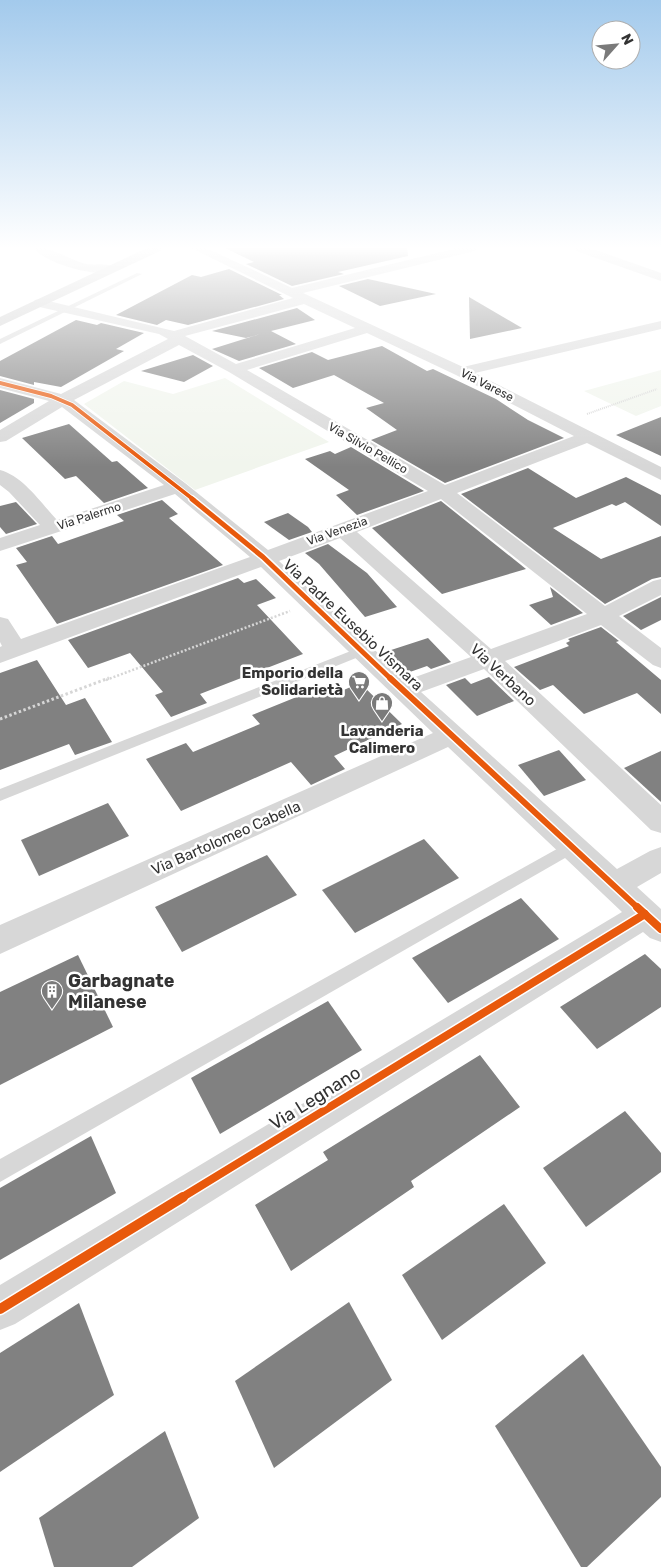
<svg xmlns="http://www.w3.org/2000/svg" width="661" height="1567" viewBox="0 0 661 1567" font-family="Rubik,sans-serif">
  <style>
    .green { fill: #f1f5ed }
    .building { fill: #818181 }
    .lines { fill: none; stroke-linecap: round; stroke-linejoin: round }
    .path-far2 { stroke: #d6d6d6; stroke-width: 2; stroke-dasharray: 1 1; stroke-linecap: butt }
    .path-far1 { stroke: #d6d6d6; stroke-width: 2.5; stroke-dasharray: 2 2; stroke-linecap: butt }
    .path { stroke: #d6d6d6; stroke-width: 3; stroke-dasharray: 2.5 2.5; stroke-linecap: butt }
    .service { fill: #d7d7d7; fill-rule: evenodd }
    .minor { fill: #d7d7d7; fill-rule: evenodd }
    .tertiary { fill: #d7d7d7; fill-rule: evenodd }
    .primary { fill: #cacaca; fill-rule: evenodd }
    .cycleway-far4-casing { stroke: #fff; stroke-width: 5.5 }
    .cycleway-far3-casing { stroke: #fff; stroke-width: 8 }
    .cycleway-far2-casing { stroke: #fff; stroke-width: 9 }
    .cycleway-far1-casing { stroke: #fff; stroke-width: 11 }
    .cycleway-casing { stroke: #fff; stroke-width: 13 }
    .cycleway-far4 { stroke: #e8590c; stroke-width: 4 }
    .cycleway-far3 { stroke: #e8590c; stroke-width: 5 }
    .cycleway-far2 { stroke: #e8590c; stroke-width: 6 }
    .cycleway-far1 { stroke: #e8590c; stroke-width: 8 }
    .cycleway { stroke: #e8590c; stroke-width: 10 }
    .labels { text-anchor: middle; dominant-baseline: central; stroke-width: 5; stroke-linejoin: round; paint-order: stroke }
    .far-street-label { font-size: 12px; fill: #333; stroke: #fff }
    .street-label { font-size: 15px; fill: #333; stroke: #fff }
    .poi-label { font-size: 15px; font-weight: bold; fill: #333; stroke: #fff; text-anchor: end }
    .near-poi-label { font-size: 18px; font-weight: bold; fill: #333; stroke: #fff; text-anchor: start }
    .near-street-label { font-size: 18px; fill: #333; stroke: #fff }
  </style>
  <rect width="100%" height="100%" fill="#fff"/>
  <g class="green">
    <path d="M661,370v36l-25,10 -52,-25z"/>
    <path d="M225,378l104,64 -134,48 -111,-86 40,-23 49,13z"/>
  </g>
  <g class="building">
    <path d="M225,248h182l1,8 -70,16 6,2 -52,12 -46,-22 8,-2z"/>
    <path d="M229,269l53,26h-3l5,4 -96,26 -22,-5 -9,5 -41,-10 76,-40 9,2z"/>
    <path d="M368,279l68,15 -56,12 -41,-20z"/>
    <path d="M469,297l53,31 -52,11z"/>
    <path d="M297,308l18,12 -44,11 25,13 -57,17 -27,-12 48,-15 -14,4 -34,-7z"/>
    <path d="M76,320l21,5 4,-2 43,10 -28,16 8,2 -63,36 -27,-5v3l-34,-9v-15z"/>
    <path d="M382,346l45,25 6,-2 63,30 32,21 36,18 -119,45 -74,-43 26,-10 -31,-22 18,-5 -50,-28 -41,13 -34,-20 53,-16 16,8z"/>
    <path d="M193,355l20,11 -29,16 -43,-11z"/>
    <path d="M0,390l34,9v4l-34,20z"/>
    <path d="M661,417v39l-45,-21z"/>
    <path d="M69,424l43,38 5,-1 31,27 -44,15 -28,-27 -11,3 -43,-41z"/>
    <path d="M351,447l73,44 -67,24 -21,-20 13,-5 -44,-31 25,-8 5,3z"/>
    <path d="M528,468l48,30 50,-21 35,18v31l-36,-24 -9,4 -4,-2 -59,24 48,31 60,-23v41l-9,2 -47,25 -144,-110z"/>
    <path d="M162,500l16,14 -9,4 54,47 -166,59 -41,-59 11,-3 -11,-14 36,-12 6,8 66,-23 -7,-6z"/>
    <path d="M441,501l85,68 -84,25 -70,-66z"/>
    <path d="M16,502l21,22 -31,10 -6,-7v-21z"/>
    <path d="M288,513l20,14 4,5 -23,8 -25,-18z"/>
    <path d="M328,544l39,29 30,34 -32,10 -46,-53 -14,-11z"/>
    <path d="M238,578l6,5 12,-4 20,19 -19,7 46,49 -103,40 7,9 -36,14 -16,-22 8,-3 -33,-39 -42,15 -20,-28z"/>
    <path d="M550,587l33,26 -32,12 -22,-20 24,-8z"/>
    <path d="M661,597v23l-20,10 -18,-14z"/>
    <path d="M601,627l18,14 -3,1 45,38v34l-24,-21 -53,21 -31,-29 -13,5 -26,-23 55,-21 -3,-3 4,-2 -2,-2z"/>
    <path d="M428,638l23,24 -20,7 -4,-3 -20,7 -19,-22z"/>
    <path d="M37,660l29,45 19,-7 27,44 -37,13 -6,-11 -69,26v-97z"/>
    <path d="M489,677l25,24 -37,15 -31,-31 19,-7 6,6z"/>
    <path d="M331,683l8,9 21,-9 42,41 -68,32 11,13 -34,16 -20,-23 -110,49 -35,-52 40,-16 7,9 67,-28 -8,-9z"/>
    <path d="M559,750l27,30 -42,16 -26,-31z"/>
    <path d="M661,751v51l-37,-34z"/>
    <path d="M108,803l21,33 -90,40 -18,-36z"/>
    <path d="M424,839l35,39 -104,55 -33,-43z"/>
    <path d="M267,855l30,40 -115,57 -27,-45z"/>
    <path d="M521,898l38,41 -111,64 -36,-45z"/>
    <path d="M645,954l16,15v38l-64,42 -37,-42z"/>
    <path d="M78,955l35,72 -113,58v-93z"/>
    <path d="M328,1001l34,49 -142,84 -29,-56z"/>
    <path d="M480,1055l40,52 -109,74 3,6 -123,84 -36,-66 73,-45 -5,-8z"/>
    <path d="M625,1111l36,42v19l-75,55 -43,-59z"/>
    <path d="M91,1136l25,57 -116,67v-72z"/>
    <path d="M504,1204l42,59 -104,77 -40,-65z"/>
    <path d="M349,1302l43,78 -118,88 -39,-87z"/>
    <path d="M79,1303l35,92 -114,77v-119z"/>
    <path d="M583,1354l78,113v30l-74,70h-6l-86,-141z"/>
    <path d="M165,1431l34,87 -67,49h-78l-15,-49z"/>
  </g>
  <g class="lines">
    <path class="path-far2" d="M587,414l70,-25"/>
    <path class="path-far1" d="M106,680l184,-69"/>
    <path class="path" d="M0,719l109,-41"/>
    <g class="service">
      <path d="M137,273l5,1 -142,70v-5z"/>
      <path d="M361,647l6,4 -1,3 -366,147v-12z"/>
      <path d="M573,840l6,2 2,4 -2,4 -579,332v-23z"/>
    </g>
    <g class="minor">
      <path d="M191,248h15l86,40 166,-40h19l-2,3 -172,42 160,74 198,-46v8l-186,44 186,94v13l-74,-37 -130,50 148,113 48,-25 8,-2v16l-42,21 42,32v20l-8,-3 -52,-40 -96,36 156,144v28l-10,-3 -167,-161 -63,23 196,177 33,-18 11,-4v26l-24,14 24,22v33l-11,-4 -7,-6 -628,392 -15,6v-45l622,-373 -174,-165 -448,207v-29l433,-192 -172,-166 -261,96v-16l2,-1 -2,-4v-25l8,2 13,20 229,-82 -75,-63 -175,57v-13l40,-13 -31,-33 -9,-7v-15c23,6 41,33 57,50l107,-35 -102,-78 -56,34 -6,1v-12l49,-29 -49,-13v-10l61,16 107,-55 -9,-5 -124,-28 -2,-3 2,-3 5,-1 134,32 119,-33zM304,304l51,24 -119,36 -51,-28zM367,333l89,42 118,61 -129,49 -198,-115zM179,345l50,27 199,119 -160,59 -83,-67 -111,-83zM441,499l146,115 -96,35 -134,-117zM340,538l131,119 -64,23 -128,-119z"/>
      <path d="M574,248h16l71,25v8l-85,-30z"/>
    </g>
    <path class="tertiary" d="M33,248c19,-2 34,11 53,16 9,2 24,-2 30,5l-2,3c-20,5 -67,-8 -81,-24z"/>
    <path class="primary" d="M147,248h15l-2,3 -160,75v-9z"/>
    <g class="cycleway-far4-casing">
      <path id="cycleway-far4" d="M0,383l51,13 21,9 122,95"/>
    </g>
    <g class="cycleway-far3-casing">
      <path id="cycleway-far3" d="M192,499l71,58 129,123"/>
    </g>
    <g class="cycleway-far2-casing">
      <path id="cycleway-far2" d="M390,678l248,230"/>
    </g>
    <g class="cycleway-far1-casing">
      <g id="cycleway-far1">
        <path d="M637,907l24,22"/>
        <path d="M181,1198l464,-284"/>
      </g>
    </g>
    <g class="cycleway-casing">
      <path id="cycleway" d="M0,1309l183,-112"/>
    </g>
    <use href="#cycleway-far4" class="cycleway-far4"/>
    <use href="#cycleway-far3" class="cycleway-far3"/>
    <use href="#cycleway-far2" class="cycleway-far2"/>
    <use href="#cycleway-far1" class="cycleway-far1"/>
    <use href="#cycleway" class="cycleway"/>
  </g>
  <linearGradient id="sky" x2="0" y2="1"><stop stop-color="#a3caec"/><stop offset="0.53" stop-color="#fff"/><stop offset="1" stop-color="#fff" stop-opacity="0"/></linearGradient>
  <rect width="661" height="467" fill="url(#sky)"/>
  <defs>
    <g id="supermarket-pin" transform="scale(1.125)"><path d="M0 17L-7.5 6A9.5 9.5 0 1 1 7.5 6Z" fill="#7a7a7a" stroke="#fff"/><path d="M-6-5.5h2.5l.6 2H6L4.5 2H-2.5L-4.4-4H-6ZM-1.5 3.2a1.3 1.3 0 1 0 .1 0ZM3 3.2a1.3 1.3 0 1 0 .1 0Z" fill="#fff"/></g>
    <g id="shop-pin" transform="scale(1.125)"><path d="M0 17L-7.5 6A9.5 9.5 0 1 1 7.5 6Z" fill="#7a7a7a" stroke="#fff"/><path d="M-5-2.5h2.3a2.7 3.5 0 0 1 5.4 0H5L5.5 6h-11ZM-1.5-2.5h3a1.5 2.3 0 0 0-3 0Z" fill="#fff"/></g>
    <g id="building-pin" transform="scale(1.125)"><path d="M0 17L-7.5 6A9.5 9.5 0 1 1 7.5 6Z" fill="#7a7a7a" stroke="#fff"/><path d="M-4-6H4V6H1V3H-1V6H-4ZM-2.5-4.3h1.7v1.8h-1.7ZM.8-4.3h1.7v1.8H.8ZM-2.5-1h1.7V.8h-1.7ZM.8-1h1.7V.8H.8Z" fill="#fff"/></g>
  </defs>
  <g fill-rule="evenodd">
    <use href="#supermarket-pin" x="359" y="682"/>
    <use href="#shop-pin" x="382" y="703"/>
    <use href="#building-pin" x="52" y="991"/>
  </g>
  <g class="labels">
    <g class="far-street-label">
      <text transform="translate(487 385) rotate(27)">Via Varese</text>
      <text transform="translate(368 448) rotate(30)">Via Silvio Pellico</text>
      <text transform="translate(89 516) rotate(-18)">Via Palermo</text>
      <text transform="translate(337 531) rotate(-20)">Via Venezia</text>
    </g>
    <g class="street-label">
      <text transform="translate(353 625) rotate(43)">Via Padre Eusebio Vismara</text>
      <text transform="translate(503 675) rotate(43)">Via Verbano</text>
      <text transform="translate(226 838) rotate(-24)">Via Bartolomeo Cabella</text>
    </g>
    <g class="poi-label">
      <text x="343" y="673">Emporio della<tspan x="343" dy="17">Solidarietà</tspan></text>
      <text x="382" y="731" text-anchor="middle">Lavanderia<tspan x="382" dy="17">Calimero</tspan></text>
    </g>
    <g class="near-poi-label">
      <text x="68" y="981">Garbagnate<tspan x="68" dy="21">Milanese</tspan></text>
    </g>
    <g class="near-street-label">
      <text transform="translate(315 1098) rotate(-32)">Via Legnano</text>
    </g>
  </g>
  <g transform="translate(616 45) rotate(63)"><circle r="24" fill="#ffffff" stroke="#adadad"/>
  <path d="M0-4L9 19L0 12L-9 19Z" fill="#7a7a7a"/>
  <text y="-8" font-size="14" font-weight="bold" text-anchor="middle" fill="#333333">N</text>
  </g>
</svg>
